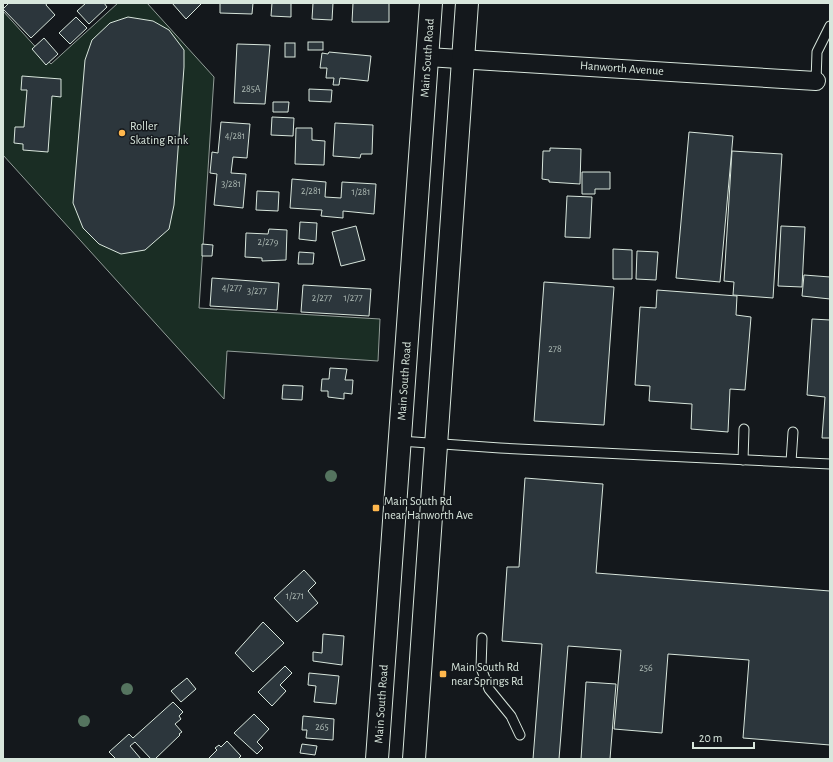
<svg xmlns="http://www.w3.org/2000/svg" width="833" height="762" viewBox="0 0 833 762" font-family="'Alegreya Sans',sans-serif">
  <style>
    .green { fill: #1a2d24; stroke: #939e99 }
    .building { fill: #2c363c; stroke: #d8e6dc }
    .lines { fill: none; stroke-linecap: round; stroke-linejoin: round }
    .service-casing { stroke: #d8e6dc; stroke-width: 11 }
    .minor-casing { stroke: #d8e6dc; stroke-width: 20 }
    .primary-casing { stroke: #d8e6dc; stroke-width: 24 }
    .service { stroke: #14181c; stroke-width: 9 }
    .minor { stroke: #14181c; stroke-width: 18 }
    .primary { stroke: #14181c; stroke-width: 22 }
    .tree { fill: #55745f }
    .poi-dot { fill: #ffb74d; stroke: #14181c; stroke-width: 1.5 }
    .labels { text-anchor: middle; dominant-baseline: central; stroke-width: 3; stroke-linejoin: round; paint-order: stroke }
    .number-label { font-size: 10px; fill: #adbab4 }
    .street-label { font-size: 12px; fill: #d8e6dc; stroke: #14181c }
    .poi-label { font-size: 12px; fill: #d8e6dc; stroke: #14181c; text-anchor: start }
  </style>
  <rect width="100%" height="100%" fill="#14181c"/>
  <path class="green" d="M118,3h29l67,74 -15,231 181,11 -2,42 -151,-10 -3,48 -221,-244v-144l48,53z"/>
  <g class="building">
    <path d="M9,3h38l-1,2 9,10 -24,23 -28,-29z"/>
    <path d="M86,3h18l3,4 -18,17 -12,-13z"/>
    <path d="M172,3h30l-16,16z"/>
    <path d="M220,3h33l-1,11 -32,-1z"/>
    <path d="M272,3h19v14l-20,-1z"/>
    <path d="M313,3h20l-1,17 -20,-1z"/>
    <path d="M353,3h36v19h-37z"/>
    <path d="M76,17l11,11 -17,16 -11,-11z"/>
    <path d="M128,17l25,4 16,9 15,20v17l-10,138 -5,24 -24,21 -24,4 -22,-10 -16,-16 -10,-25 12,-143 7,-20 18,-17z"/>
    <path d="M44,38l14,16 -12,11 -14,-16z"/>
    <rect x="308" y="42" width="15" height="8"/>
    <rect x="285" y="43" width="10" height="14"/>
    <path d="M237,44l33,1 -5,59 -31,-1z"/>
    <path d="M329,52l42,4 -3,25 -28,-3 -1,7h-6l1,-7h-8l1,-10h-7l2,-15 6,1z"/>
    <path d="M22,76l39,3v18l-9,-1 -4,56 -25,-2v-6l-9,-1 1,-16h9l3,-37h-6z"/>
    <path d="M309,89l23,1 -1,12 -22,-1z"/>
    <path d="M273,102h16l-1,10h-15z"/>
    <path d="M272,117l22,1 -1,18 -22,-1z"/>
    <path d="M221,122l29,2 -3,34 -14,-1 -2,16 15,1 -3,34 -29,-3 3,-31 -7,-1 2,-21 6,1z"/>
    <path d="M335,123l38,2 -1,29h-11l-1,4 -27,-2z"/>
    <path d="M296,128h16v12l13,1 -1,24 -29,-1z"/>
    <path d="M689,132l44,4 -13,146 -44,-4z"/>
    <path d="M550,148l31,1 -1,35 -31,-2v-2l-7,-1 1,-28h7z"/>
    <path d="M732,151l50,3 -9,144 -40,-3 1,-13 -10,-1z"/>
    <path d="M582,172h28v17h-15v5h-13z"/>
    <path d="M292,179l34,3 -1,15 16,1 1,-16 34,2 -2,30 -31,-3v7l-22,-2 1,-6 -32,-2z"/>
    <path d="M257,191l22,1 -1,19 -22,-1z"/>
    <path d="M567,196l25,1 -2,41 -25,-1z"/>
    <path d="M300,222l17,1 -1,18 -17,-2z"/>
    <path d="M356,226l9,34 -24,6 -9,-34z"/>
    <path d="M781,226l24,1 -3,60 -24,-1z"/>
    <path d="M269,229l18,1 -1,30 -24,1v-3l-17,-1 1,-24 22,1z"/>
    <path d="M202,244l11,1 -1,11h-10z"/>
    <path d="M613,249l19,1v29h-19z"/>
    <path d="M637,251l21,1 -2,28 -20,-1z"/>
    <path d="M299,252l15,1 -1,11h-15z"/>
    <path d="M804,275l26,2v22l-28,-3z"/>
    <path d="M212,278l67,5 -2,27 -67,-4z"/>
    <path d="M544,282l70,5 -10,138 -70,-4z"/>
    <path d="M303,285l68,4 -2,27 -68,-4z"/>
    <path d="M657,290l80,6 -1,19 15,2 -6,73 -15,-1 -2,43 -37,-3 1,-25 -43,-3 1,-15 -15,-1 5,-78 16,1z"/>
    <path d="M812,319l18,1v118h-8l3,-41 -18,-2z"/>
    <path d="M330,368l17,1 -2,11h8l-1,14 -8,-1v6l-16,-2v-6h-7l1,-12h7z"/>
    <path d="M283,385l20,1 -1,14 -20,-1z"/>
    <path d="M525,478l78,6 -7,89 234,18v154l-87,-7 6,-78 -81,-6 -6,79 -48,-4 7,-79 -53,-4 -9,113h-26l9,-115 -40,-3 5,-74h12z"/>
    <path d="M304,570l12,13 -8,8 10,12 -21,19 -23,-24z"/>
    <path d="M263,622l21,21 -31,29 -18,-19z"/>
    <path d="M323,634l21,2 -2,29 -29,-4v-9l9,1z"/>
    <path d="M285,666l7,7 -12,12 6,6 -14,15 -14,-14z"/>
    <path d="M309,673l30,3 -3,28 -22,-2 2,-16 -8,-1z"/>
    <path d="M187,678l9,11 -15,13 -10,-11z"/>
    <path d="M586,682l30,2 -6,75h-29z"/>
    <path d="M173,702l10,10 -4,4 2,3 -6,5 7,8 -3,2 1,1 -25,24h-4l-16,-17 -5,4 11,13h-25l-7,-7 20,-18 4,4z"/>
    <path d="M254,714l15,15 -12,13 6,6 -6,6 -23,-21z"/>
    <path d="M303,716l31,3 -1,21 -27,-2 1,-8h-5z"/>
    <path d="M227,741l14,15 -3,3h-30l9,-9 -2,-2 4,-3 2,2z"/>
    <path d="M302,744l15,2 -2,9 -15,-2z"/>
  </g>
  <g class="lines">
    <g class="service-casing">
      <g id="service">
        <path d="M816,81l1,-29 13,-26"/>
        <path d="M400,441l100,7 330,16"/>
        <path d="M743,460l1,-31"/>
        <path d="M791,462l2,-30"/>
        <path d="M482,638l-1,30 8,21 22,27 9,19"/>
      </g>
    </g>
    <g class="minor-casing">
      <path id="minor" d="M427,57l389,24"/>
    </g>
    <g class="primary-casing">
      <g id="primary">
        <path d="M377,759l54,-756"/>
        <path d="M414,759l53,-756"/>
      </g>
    </g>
    <use href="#service" class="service"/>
    <use href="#minor" class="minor"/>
    <use href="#primary" class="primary"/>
  </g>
  <g class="tree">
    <circle cx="331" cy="476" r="6"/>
    <circle cx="127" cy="689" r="6"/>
    <circle cx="84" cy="721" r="6"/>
  </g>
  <g class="poi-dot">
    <circle cx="122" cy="133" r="4"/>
    <rect x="372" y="504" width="8" height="8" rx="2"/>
    <rect x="439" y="670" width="8" height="8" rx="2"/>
  </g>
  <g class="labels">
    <g class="number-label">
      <text x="251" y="89">285A</text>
      <text x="235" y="136">4/281</text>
      <text x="231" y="184">3/281</text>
      <text x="311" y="191">2/281</text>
      <text x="361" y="192">1/281</text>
      <text x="268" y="242">2/279</text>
      <text x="232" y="288">4/277</text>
      <text x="257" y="291">3/277</text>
      <text x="322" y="298">2/277</text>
      <text x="353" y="298">1/277</text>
      <text x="555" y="349">278</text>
      <text x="295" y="596">1/271</text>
      <text x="646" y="668">256</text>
      <text x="322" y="727">265</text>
    </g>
    <g class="street-label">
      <text transform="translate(427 58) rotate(-86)">Main South Road</text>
      <text transform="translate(622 68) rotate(4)">Hanworth Avenue</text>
      <text transform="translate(404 381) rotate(-86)">Main South Road</text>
      <text transform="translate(381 704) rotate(-86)">Main South Road</text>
    </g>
    <g class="poi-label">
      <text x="130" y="126">Roller<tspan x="130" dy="14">Skating Rink</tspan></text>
      <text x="384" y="501">Main South Rd<tspan x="384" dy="14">near Hanworth Ave</tspan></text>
      <text x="451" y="667">Main South Rd<tspan x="451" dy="14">near Springs Rd</tspan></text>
    </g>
  </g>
  <rect width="833" height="762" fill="none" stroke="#d8e6dc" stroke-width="8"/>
  <path d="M693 742v6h61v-6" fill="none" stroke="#d8e6dc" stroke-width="2"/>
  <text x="699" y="742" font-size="12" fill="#d8e6dc" stroke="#14181c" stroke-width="3" paint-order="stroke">20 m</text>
</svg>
